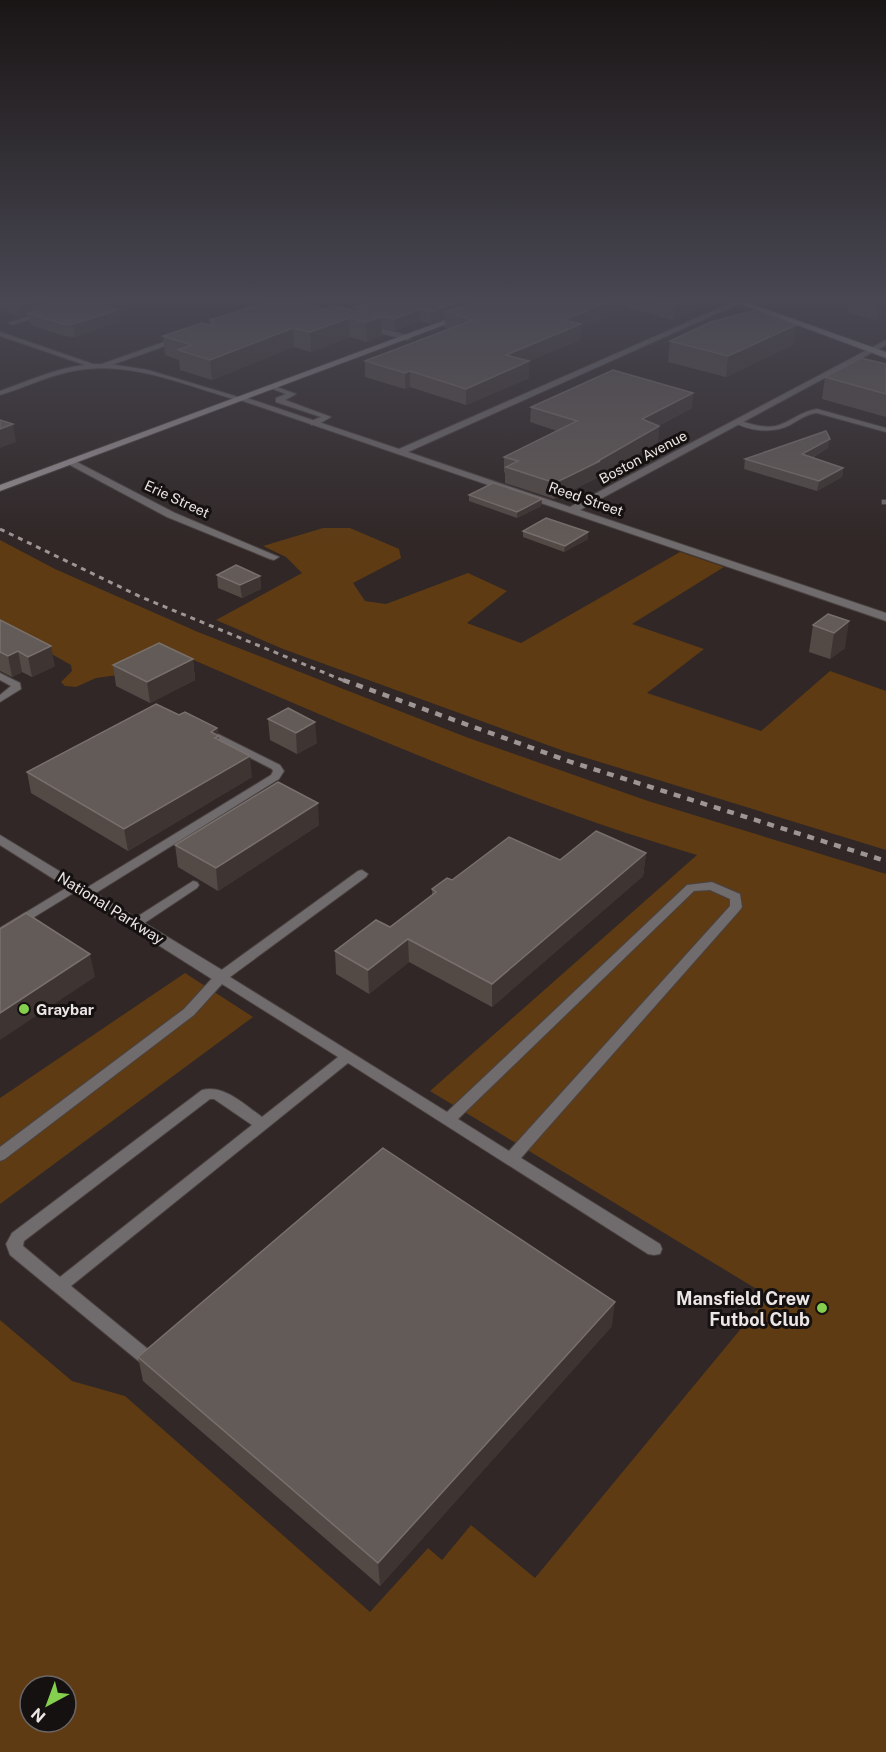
<svg xmlns="http://www.w3.org/2000/svg" width="886" height="1752" viewBox="0 0 886 1752" font-family="'Public Sans',sans-serif">
  <style>
    .green { fill: #5e3b13; fill-rule: evenodd }
    .lines { fill: none; stroke-linecap: round; stroke-linejoin: round }
    .service-casing { stroke: #4a4241; stroke-width: 2 }
    .minor-casing { stroke: #4a4241; stroke-width: 2 }
    .secondary-casing { stroke: #4a4241; stroke-width: 2 }
    .service { fill: #706b6c; fill-rule: evenodd }
    .minor { fill: #706b6c; fill-rule: evenodd }
    .secondary { fill: #979092; fill-rule: evenodd }
    .rail-far1 { stroke: #9d9695; stroke-width: 3; stroke-dasharray: 5 5; stroke-linecap: butt }
    .rail { stroke: #9d9695; stroke-width: 4.5; stroke-dasharray: 7 7; stroke-linecap: butt }
    .wall { fill: #534a46 }
    .shaded-wall { fill: #3e3532 }
    .building { fill: #635b57; stroke: #78706d; stroke-width: 1.5 }
    .poi-dot { fill: #84cf4d; stroke: #151111; stroke-width: 2 }
    .labels { text-anchor: middle; dominant-baseline: central; stroke-width: 6; stroke-linejoin: round; paint-order: stroke }
    .far-street-label { font-size: 14px; fill: #ece6e5; stroke: #151111 }
    .street-label { font-size: 15px; fill: #ece6e5; stroke: #151111 }
    .poi-label { font-size: 15px; font-weight: bold; fill: #ece6e5; stroke: #151111; text-anchor: start }
    .near-poi-label { font-size: 18px; font-weight: bold; fill: #ece6e5; stroke: #151111; text-anchor: end }
  </style>
  <rect width="100%" height="100%" fill="#302726"/>
  <g class="green">
    <path d="M323,528h27l49,21 2,9 -48,25 12,18 21,3 82,-31 39,18 -40,32 54,20 159,-91 44,15 -92,57 72,25 -57,44 114,38 69,-60 56,20v159l-322,-99 -281,-102 -67,-29 86,-47 -16,-16 -23,-11z"/>
    <path d="M0,540l55,29 143,63 268,105 182,64 238,73v878h-886v-432l72,61 53,15 245,216 58,-64 14,12 29,-35 64,53 233,-282 -338,-205 267,-236c-179,-53 -351,-129 -522,-203l-57,23 -22,3 -20,9 -11,-1 -4,-4 11,-11 -1,-6 -71,-40zM30,1686h36v36h-36z"/>
    <path d="M185,973l68,44 -253,187v-106z"/>
  </g>
  <g class="lines">
    <g class="service-casing">
      <g id="service">
        <path d="M0,332l93,32h17l38,6 97,29 -4,2c-52,-14 -107,-40 -162,-31 -28,4 -52,17 -79,25v-4c28,-10 56,-23 85,-26l-85,-29z"/>
        <path d="M270,386h4l22,8 -11,6 46,17 -14,8h-6v-4l10,-4 -45,-15v-4l10,-4 -16,-6z"/>
        <path d="M817,409l69,19v4l-69,-19c-11,1 -18,7 -27,12 -17,9 -41,6 -57,-3l4,-2c12,3 26,9 39,6 15,-4 25,-15 41,-17z"/>
        <rect x="882" y="500" width="4" height="4"/>
        <path d="M0,673l20,10 1,6 -21,13v-7l11,-9 -11,-6z"/>
        <path d="M204,727l76,38 4,6 -5,8 -188,117h-8l-2,-3 2,-3 188,-115 2,-4 -1,-2 -72,-37 -1,-2z"/>
        <path d="M362,870l6,4 -2,3 -136,100 217,135 240,-227 25,-3 28,12 2,13 -2,3 -219,248 139,86 2,5 -2,5 -6,1 -6,-1 -300,-191 -277,223 83,68 2,5 -2,5 -6,2 -6,-2 -132,-109 -4,-11 6,-11 190,-143c22,-6 43,15 60,27l76,-60 -116,-73 -28,31 -189,144 -5,2v-14l184,-138 32,-35 142,-103zM710,890l20,9v7l-221,245 -51,-32 236,-228zM210,1099h4l38,26 -192,152 -37,-31 1,-5z"/>
        <path d="M193,881l4,1 2,3 -2,3 -57,38h-8l-2,-3 2,-3z"/>
        <path d="M76,882l6,4 -2,3 -80,49v-10z"/>
      </g>
    </g>
    <g class="minor-casing">
      <g id="minor">
        <path d="M738,300h9l-339,152 162,55 316,-167v5l-306,165 306,103v8l-649,-222 7,-2 155,52z"/>
        <path d="M44,311l7,2 -39,12 -4,-2z"/>
        <path d="M364,324l46,12 1,2 -4,2 -46,-12v-4z"/>
        <path d="M178,337l7,2 -82,29 -7,-2z"/>
        <path d="M71,459l104,54 104,44 -5,3 -4,-1 -103,-42 -99,-53v-4z"/>
        <path d="M0,835l227,138 2,4 -2,4h-12l-215,-136z"/>
      </g>
    </g>
    <g class="secondary-casing">
      <g id="secondary">
        <path d="M730,300h10l146,52v6z"/>
        <path d="M461,314l7,2 -468,175v-6z"/>
      </g>
    </g>
    <use href="#service" class="service"/>
    <use href="#minor" class="minor"/>
    <use href="#secondary" class="secondary"/>
    <path class="rail-far1" d="M0,529l141,68 206,85"/>
    <path class="rail" d="M343,680l228,82 315,99"/>
  </g>
  <g class="wall">
    <path d="M0,300h154l-36,11 1,11 -44,15 -10,-1 -35,-11 -2,-11 -8,3 -20,-7z"/>
    <path d="M375,300h330l-1,6 -31,14 -46,-12 -46,20 -1,12 -51,21v17l-63,27 -56,-18 -5,2 -40,-12v-16l84,-32 -4,-1v-9l-14,5 -11,-3 -25,10 -14,-4 1,9 -15,6 -17,-5 -39,15 -17,-5 -82,33 -32,-10 -1,-10 -14,-5 -2,-19 47,-11v-5l115,-10h30v-3z"/>
    <path d="M850,300h36v15l-10,5 -28,-7z"/>
    <path d="M796,325l-3,20 -67,32 -58,-15 2,-21z"/>
    <path d="M886,364v53l-64,-18 3,-22z"/>
    <path d="M531,407l161,1 -34,18h1l-1,16 -59,33v2l-45,22 -49,-16v-10l-1,-1v-15l53,-26 -27,-9z"/>
    <path d="M828,448l-16,10 31,10 -1,9 -25,14 -73,-22 1,-10z"/>
    <path d="M469,495l73,4 -1,7 -24,12 -48,-17z"/>
    <path d="M523,531l65,8 -24,13 -41,-15z"/>
    <path d="M217,575l43,1 1,13 -19,9 -24,-10z"/>
    <path d="M828,614l17,34 -15,11 -21,-7 4,-27z"/>
    <path d="M0,620l55,46 -23,11 -10,-5 -10,5 -12,-6z"/>
    <path d="M193,659l2,21 -45,23 -34,-17 -3,-21z"/>
    <path d="M179,715l38,13 2,12 33,37 -124,74 -97,-58 -4,-21z"/>
    <path d="M268,719l49,24 -20,11 -27,-14z"/>
    <path d="M319,825l-101,66 -40,-24 -3,-22z"/>
    <path d="M646,853l-3,23 -151,131 -83,-45 -40,32 -33,-20 -1,-23 55,-24 42,-32v-6l20,-9 108,-20z"/>
    <path d="M612,1326l-232,260 -237,-205 -5,-24z"/>
  </g>
  <g class="shaded-wall">
    <path d="M36,300h41l-41,11 -4,-2v4h-4v1l-8,3 -2,-12z"/>
    <path d="M116,300h38l-36,11 1,11 -44,15 -2,-13 25,-19z"/>
    <path d="M465,300h28l-48,12v7l-14,5v-12z"/>
    <path d="M613,300h15l-1,8 -46,20 -1,12 -74,31v-16l58,-35z"/>
    <path d="M686,300h19l-1,6 -31,14 1,-15z"/>
    <path d="M880,300h6v15l-10,5z"/>
    <path d="M420,309v12l-25,10 -1,-12z"/>
    <path d="M381,317l1,19 -15,6 -1,-20z"/>
    <path d="M349,318l1,19 -39,15 -1,-20z"/>
    <path d="M796,325l-3,20 -67,32 2,-21z"/>
    <path d="M293,328l1,19 -82,33 -2,-20z"/>
    <path d="M529,361v17l-63,27v-16z"/>
    <path d="M410,371v16l-5,2v-16z"/>
    <path d="M693,393l-1,15 -51,26 1,-15z"/>
    <path d="M13,424l3,18 -16,6v-19z"/>
    <path d="M659,426l-1,16 -59,33v2l-45,22 1,-16 43,-22z"/>
    <path d="M830,439l-2,9 -28,16 2,-10z"/>
    <path d="M843,468l-1,9 -25,14 2,-10z"/>
    <path d="M542,499l-1,7 -24,12v-6z"/>
    <path d="M588,532v7l-24,13 1,-6z"/>
    <path d="M260,576l1,13 -19,9 -2,-13z"/>
    <path d="M849,621l-4,27 -15,11 4,-26z"/>
    <path d="M51,646l4,20 -23,11 -4,-20z"/>
    <path d="M18,651l4,21 -10,5 -4,-21z"/>
    <path d="M193,659l2,21 -45,23 -3,-21z"/>
    <path d="M315,722l2,21 -20,11 -1,-21z"/>
    <path d="M217,728l4,29 -10,-25z"/>
    <path d="M250,756l2,21 -124,74 -4,-22z"/>
    <path d="M318,803l1,22 -101,66 -2,-23z"/>
    <path d="M646,853l-3,23 -151,131v-23z"/>
    <path d="M408,939l1,23 -40,32 -1,-24z"/>
    <path d="M90,954l5,23 -95,63v-27z"/>
    <path d="M615,1302l-3,24 -232,260 -2,-23z"/>
  </g>
  <g class="building">
    <path d="M1,300h35l-18,5z"/>
    <path d="M63,300h53l-18,5 20,5 -45,14h-10l-35,-11 8,-2 -4,-2z"/>
    <path d="M273,300h18l34,10 13,-4 43,11 -15,5 -17,-4 -39,14 -17,-4 -83,32 -32,-10 14,-5 -29,-9 39,-13 13,3 -5,-6z"/>
    <path d="M375,300h90l-34,12 -11,-3 -26,10 -39,-12z"/>
    <path d="M480,300h133l-49,20 17,4 -75,31 23,6 -63,28 -56,-18 -5,2 -40,-12 108,-41 -28,-8z"/>
    <path d="M654,300h32l-12,5z"/>
    <path d="M756,310l40,15 -68,31 -58,-15 41,-19z"/>
    <path d="M861,358l25,6v30l-61,-17z"/>
    <path d="M613,370l80,23 -51,26 17,7 -61,35h2l-45,22 -49,-16 12,-6 -14,-4 73,-36 -46,-14z"/>
    <path d="M0,420l13,4 -13,5z"/>
    <path d="M826,431l4,8 -28,15 41,14 -24,13 -74,-22z"/>
    <path d="M493,483l49,16 -25,13 -48,-17z"/>
    <path d="M546,518l42,14 -23,14 -42,-15z"/>
    <path d="M236,565l24,11 -20,9 -23,-10z"/>
    <path d="M828,614l21,7 -15,12 -21,-8z"/>
    <path d="M0,620l51,26 -23,11 -10,-6 -10,5 -8,-4z"/>
    <path d="M159,643l34,16 -46,23 -34,-17z"/>
    <path d="M156,704l23,11 6,-3 32,16 -6,4 8,4 -4,2 35,18 -126,73 -97,-57z"/>
    <path d="M288,708l27,14 -19,11 -28,-14z"/>
    <path d="M278,782l40,21 -102,65 -41,-23z"/>
    <path d="M596,831l50,22 -154,131 -84,-45 -40,31 -33,-19 41,-31 14,7 46,-35 -4,-3 15,-11 5,2 57,-43 51,23z"/>
    <path d="M26,913l64,41 -90,59v-84z"/>
    <path d="M383,1148l232,154 -237,261 -240,-206z"/>
  </g>
  <linearGradient id="sky" x2="0" y2="1"><stop stop-color="#1a1515"/><stop offset="0.55" stop-color="#484752"/><stop offset="1" stop-color="#484752" stop-opacity="0"/></linearGradient>
  <rect width="886" height="545" fill="url(#sky)"/>
  <g class="poi-dot">
    <circle cx="24" cy="1009" r="6"/>
    <circle cx="822" cy="1308" r="6"/>
  </g>
  <g class="labels">
    <g class="far-street-label">
      <text transform="translate(643 457) rotate(-28)">Boston Avenue</text>
      <text transform="translate(177 499) rotate(25)">Erie Street</text>
      <text transform="translate(586 499) rotate(19)">Reed Street</text>
    </g>
    <g class="street-label">
      <text transform="translate(111 908) rotate(32)">National Parkway</text>
    </g>
    <g class="poi-label">
      <text x="36" y="1009">Graybar</text>
    </g>
    <g class="near-poi-label">
      <text x="810" y="1298">Mansfield Crew<tspan x="810" dy="21">Futbol Club</tspan></text>
    </g>
  </g>
  <g transform="translate(48 1704) rotate(221)"><circle r="28" fill="#151111" stroke="#6b6666" stroke-width="1.5"/>
  <path d="M0-4.5L10 22L0 15L-10 22Z" fill="#84cf4d"/>
  <text y="-9" font-size="16" font-weight="bold" text-anchor="middle" fill="#ece6e5">N</text>
  </g>
</svg>
